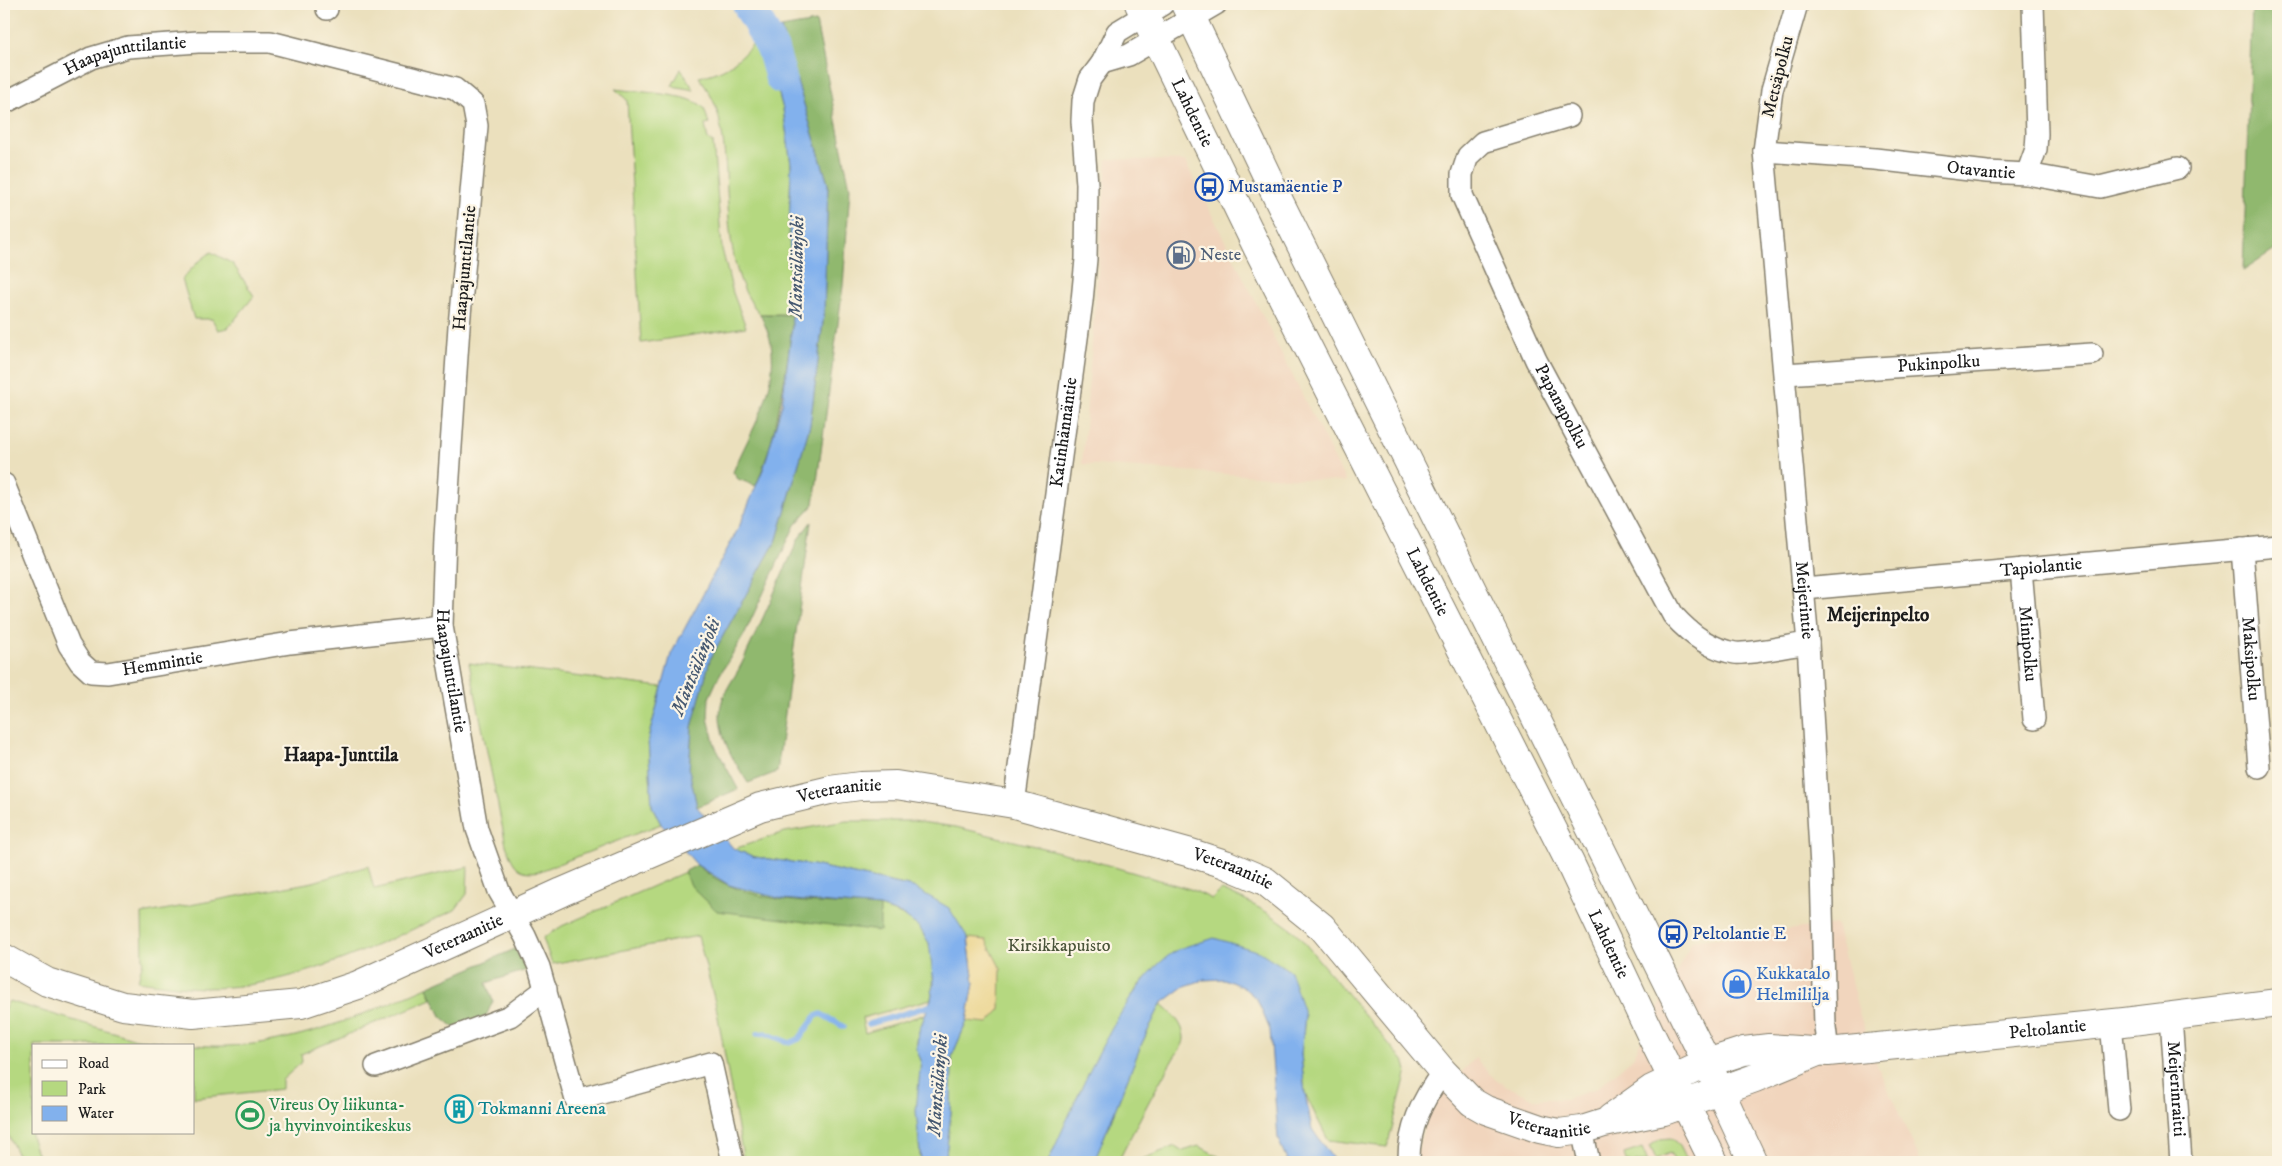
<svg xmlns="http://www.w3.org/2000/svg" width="2282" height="1166" viewBox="0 0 2282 1166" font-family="'IM FELL DW Pica',serif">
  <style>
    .built { fill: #f1d5bd }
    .green { fill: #b5d880; stroke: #687a4e }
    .forest { fill: #90b86e; stroke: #566a45 }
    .sand { fill: #eeda9e; stroke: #857b5d }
    .water { fill: #82b1ed; stroke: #4f6684 }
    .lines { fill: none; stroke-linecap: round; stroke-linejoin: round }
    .stream { stroke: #82b1ed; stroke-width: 5.5 }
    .river { stroke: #82b1ed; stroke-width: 32 }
    .minor-casing { stroke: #847e6c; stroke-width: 24 }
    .major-casing { stroke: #847e6c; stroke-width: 30 }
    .minor { stroke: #fff; stroke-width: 21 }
    .major { stroke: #fff; stroke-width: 28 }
    .labels { text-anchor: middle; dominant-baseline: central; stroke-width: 4.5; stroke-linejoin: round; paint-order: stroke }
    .street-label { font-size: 18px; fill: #1c1c1c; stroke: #fcf5e5 }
    .transit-label { font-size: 18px; fill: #164399; stroke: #fcf5e5; text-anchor: start }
    .service-label { font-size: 18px; fill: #4e5e75; stroke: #fcf5e5; text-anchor: start }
    .park-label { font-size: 18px; fill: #4a543a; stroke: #fcf5e5 }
    .shop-label { font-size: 18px; fill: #366cbe; stroke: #fcf5e5; text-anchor: start }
    .leisure-label { font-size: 18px; fill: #27864d; stroke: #fcf5e5; text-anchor: start }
    .culture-label { font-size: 18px; fill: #0d838f; stroke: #fcf5e5; text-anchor: start }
    .water-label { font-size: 19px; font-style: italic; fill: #455870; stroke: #fcf5e5 }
    .neighbourhood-label { font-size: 19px; font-weight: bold; fill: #1c1c1c; stroke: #fcf5e5 }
  </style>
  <rect width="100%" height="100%" fill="#fcf5e5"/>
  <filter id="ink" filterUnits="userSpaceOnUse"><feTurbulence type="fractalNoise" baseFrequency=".02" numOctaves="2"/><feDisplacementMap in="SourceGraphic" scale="10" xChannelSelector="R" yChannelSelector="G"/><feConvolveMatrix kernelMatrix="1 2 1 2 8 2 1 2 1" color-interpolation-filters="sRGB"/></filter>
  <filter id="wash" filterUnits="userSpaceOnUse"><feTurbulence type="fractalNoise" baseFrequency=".0096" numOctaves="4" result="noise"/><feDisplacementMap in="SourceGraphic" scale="20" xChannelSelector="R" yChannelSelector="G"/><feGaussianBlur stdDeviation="1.12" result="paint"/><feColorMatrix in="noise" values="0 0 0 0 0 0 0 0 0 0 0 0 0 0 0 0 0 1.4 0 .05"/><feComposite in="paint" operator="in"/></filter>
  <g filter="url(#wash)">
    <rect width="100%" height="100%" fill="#ebe0bd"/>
    <g class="built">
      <path d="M1107,159l78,2 161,321 -264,-18z"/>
      <path d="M1836,924l24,92 15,44 46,102h-506l15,-56 45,-48 22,23 37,18h32l31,-11 35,-29 60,-118z"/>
    </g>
    <g class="green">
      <path d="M757,40l15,29 11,40 8,55 -2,66 3,84h-32c-45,-49 -24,-145 -44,-207 -4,-11 -11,-21 -17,-30 29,-6 38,-16 58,-37z"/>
      <path d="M681,69l13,21 -22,-4z"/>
      <path d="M615,89c19,3 77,4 89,19 2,4 3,11 5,15l-4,2 3,15 5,2 9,107 11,44 13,34 -105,16 -14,-243z"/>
      <path d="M211,252l22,12 21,32 -26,32 -10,2 -6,-11h-18l-12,-40 15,-16z"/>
      <path d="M469,663l193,24 -14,52 4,67 9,18 -121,47c-23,4 -27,-6 -34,-26z"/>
      <path d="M846,821h67l43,6 124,30 113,33 19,9 10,-9c27,12 52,24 75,44l108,129 2,8 -20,76 -59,-7 -23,-46 -4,-40 4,-38 -130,-64 -19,15 -18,19 -41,72 -49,104h-98l-4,-7 5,-42 1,-57 15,-35 -54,-134 -100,-22 -58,-8 -21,-8 51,-17z"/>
      <path d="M368,866l6,23 94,-22 -1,27 -12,16c-80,36 -162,79 -253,78 -21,-1 -43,-4 -64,-7l5,-21 -1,-46 171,-32z"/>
      <path d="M685,872h19l176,35c13,5 29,9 39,20 17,17 16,50 12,72l-69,19 3,15 61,-19c-5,11 -10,22 -9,34 0,5 4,9 4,14 -2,34 -5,66 0,100h-177l-28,-156 -18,-70 -146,28 -9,-26 19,-12z"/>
      <path d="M427,987l5,12 -131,55 1,8 -20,18v9l-88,9v-53c82,8 160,-26 233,-58z"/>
      <path d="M9,1001l127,38 56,6h-158v62l-3,29 9,26h-19l-17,-36v-116z"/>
      <path d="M1161,1004c10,8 23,20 23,34 0,9 -8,15 -12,23 -20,33 -37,67 -54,101h-24l48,-119z"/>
      <path d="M1671,1138l9,8 8,16h-13l-5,-9 -14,6 -6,-13 10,-7z"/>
      <path d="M1175,1146l8,5 16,-5 30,16h-94z"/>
      <path d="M1642,1148l6,14h-22l-2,-8z"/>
    </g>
    <g class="forest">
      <path d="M2252,4h26v244l-35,23z"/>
      <path d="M816,22l34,166 -7,98 -29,218 -19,21 -51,110 -25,41 -10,22 -1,20 7,28 23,43 -41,18 -8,-37 3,-43 18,-68 67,-120 33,-114 14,-111 4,-130 -47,-156z"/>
      <path d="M760,314l32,1v12c-7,54 -15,108 -36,159l-18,-7 -5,-7c18,-43 46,-80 38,-129 -2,-10 -7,-20 -11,-29z"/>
      <path d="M811,522l-34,250 -29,11c-13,-21 -28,-42 -28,-69 0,-20 14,-34 22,-51 20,-42 38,-84 57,-125z"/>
      <path d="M697,865c48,43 124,36 183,42v24l-163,-20 -25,-24 -8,-15z"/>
      <path d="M515,949l12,21 -41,13 7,18 -7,15 -30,13 -15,-13 -14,-29z"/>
    </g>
    <path class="sand" d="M968,938l18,2 15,29 -1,41 -12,13 -21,-2 7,-38z"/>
    <g class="water">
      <path d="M781,28l47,156 -4,130 -14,111 -33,114 -67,120 -18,68 -3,43 8,37 37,42 21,8 58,8 100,22 36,21 19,30 6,45 -7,38 -15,35 -1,57 -5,42 4,7h-29l-5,-51 5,-51 -5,-11 3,-18 12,-32 3,-16 -5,-40 -10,-16 -18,-13 -21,-7 -98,-8 -53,-14 -32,-20 -36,-41 -9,-18 -4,-67 23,-85 68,-127 25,-60 18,-63 10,-77 -3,-97 2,-66 -8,-55 -11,-40 -15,-29z"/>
      <path d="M1214,938l46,14 30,19 15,45 -4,38 4,40 7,35 23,33h-47l-10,-23 -8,-109 -13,-31 -14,-12 -19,-8 -21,1 -18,6 -24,18 -19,39 -48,119h-46c26,-56 74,-178 126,-210 11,-7 27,-9 40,-14z"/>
    </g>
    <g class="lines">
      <g class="stream">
        <path d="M869,1024l67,-20"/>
        <path d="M757,1034l8,-1 25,10 9,-4 17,-23 5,-2 23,13"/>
      </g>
      <path class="river" d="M748,4l25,46 8,28"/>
    </g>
  </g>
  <g filter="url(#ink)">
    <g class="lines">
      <g class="minor-casing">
        <g id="minor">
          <path id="s1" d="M1797,4l-25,86 -8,61 44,492 13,224 4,160 3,25"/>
          <path d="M327,9v-5"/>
          <path d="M1102,63l27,-8 87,-51"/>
          <path id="s2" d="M4,103l87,-45 37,-11 70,-5h72l185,47 18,15 4,22 -18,200 -14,211 -3,89 35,203 22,62 26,45 14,31 37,133 135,-37 22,99"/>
          <path id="s3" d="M1569,116l-86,26 -15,14 -6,18v21l74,165 137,255c16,18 36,34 62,38 12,2 58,-8 73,-10"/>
          <path id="s4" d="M1764,151l111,8 112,13 40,2 9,-25 1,-15 -4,-130"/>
          <path d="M2027,174l73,13 78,-19"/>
          <path id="s5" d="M1785,374l307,-20"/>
          <path id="s6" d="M4,484l65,161 11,17 11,10 17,1 182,-30 152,-17"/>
          <path id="s7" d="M2242,549l17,218"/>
          <path id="s8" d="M2021,569l13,150"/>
          <path id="s9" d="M1804,589l474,-43"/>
          <path id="s10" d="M1014,804l68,-503 4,-42 1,-75 -5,-63 1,-20 7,-22 12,-16 15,-31 46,-28"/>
          <path id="s11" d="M2171,1017l10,145"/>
          <path d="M2111,1023l8,87"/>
          <path d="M376,1066l134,-50 36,-27"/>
          <path d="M1582,1130l7,32"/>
          <path d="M1409,1162c-1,-33 14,-64 34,-90"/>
        </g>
      </g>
      <g class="major-casing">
        <g id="major">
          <path id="s12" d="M1139,4l119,245 311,612 82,174 63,127"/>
          <path d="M1185,4l94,197 428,862 46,99"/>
          <path id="s13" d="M4,958l43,24 76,24 70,8 108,-10 57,-19 204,-93 198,-85 70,-17 30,-4 36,-1 118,19 177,49 34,11 40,17 57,46 121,145 29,30 14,8 54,19 19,4 23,-3 22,-7 60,-12 91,-33 60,-25"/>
          <path id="s14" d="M1611,1118l41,-29 55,-26 37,-12 25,-3 59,4 296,-30 154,-19"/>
        </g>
      </g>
      <use href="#minor" class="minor"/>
      <use href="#major" class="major"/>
    </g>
  </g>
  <defs>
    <g id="bus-ring" transform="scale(1.4375)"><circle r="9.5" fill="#fcf5e5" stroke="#1a4fb4" stroke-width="1.5"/><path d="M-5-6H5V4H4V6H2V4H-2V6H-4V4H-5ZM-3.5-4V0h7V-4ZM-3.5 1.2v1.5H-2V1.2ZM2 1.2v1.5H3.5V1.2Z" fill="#1a4fb4"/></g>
    <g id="fuel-ring" transform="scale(1.4375)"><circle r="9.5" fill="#fcf5e5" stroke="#5c6f8a" stroke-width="1.5"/><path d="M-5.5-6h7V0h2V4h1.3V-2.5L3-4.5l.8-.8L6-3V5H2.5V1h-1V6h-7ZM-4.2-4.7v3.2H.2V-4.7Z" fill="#5c6f8a"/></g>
    <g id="shop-ring" transform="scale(1.4375)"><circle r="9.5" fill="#fcf5e5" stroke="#3f7fe0" stroke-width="1.5"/><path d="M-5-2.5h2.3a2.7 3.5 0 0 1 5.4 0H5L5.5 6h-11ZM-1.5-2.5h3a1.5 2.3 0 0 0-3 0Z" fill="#3f7fe0"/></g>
    <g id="building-ring" transform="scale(1.4375)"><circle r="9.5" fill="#fcf5e5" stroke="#0f9aa8" stroke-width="1.5"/><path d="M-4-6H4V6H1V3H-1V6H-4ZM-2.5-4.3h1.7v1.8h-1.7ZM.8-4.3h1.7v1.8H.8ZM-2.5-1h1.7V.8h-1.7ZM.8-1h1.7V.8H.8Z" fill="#0f9aa8"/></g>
    <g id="stadium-ring" transform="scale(1.4375)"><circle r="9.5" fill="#fcf5e5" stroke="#2e9e5b" stroke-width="1.5"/><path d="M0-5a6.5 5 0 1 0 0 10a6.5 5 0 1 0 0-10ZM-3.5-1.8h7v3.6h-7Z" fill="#2e9e5b"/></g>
  </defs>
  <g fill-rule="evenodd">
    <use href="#bus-ring" x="1209" y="187"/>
    <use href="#fuel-ring" x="1181" y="255"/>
    <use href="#bus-ring" x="1673" y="934"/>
    <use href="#shop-ring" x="1737" y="984"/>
    <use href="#building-ring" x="459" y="1109"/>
    <use href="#stadium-ring" x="250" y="1115"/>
  </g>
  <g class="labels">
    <g class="street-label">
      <text stroke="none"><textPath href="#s2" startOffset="132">Haapajunttilantie</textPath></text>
      <text transform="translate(1778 77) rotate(-76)">Metsäpolku</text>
      <text stroke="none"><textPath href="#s12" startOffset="121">Lahdentie</textPath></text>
      <text stroke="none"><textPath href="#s4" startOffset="218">Otavantie</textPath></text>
      <text transform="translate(465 268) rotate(-85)">Haapajunttilantie</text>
      <text stroke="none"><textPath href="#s5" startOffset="154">Pukinpolku</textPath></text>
      <text stroke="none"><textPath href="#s3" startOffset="384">Papanapolku</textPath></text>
      <text stroke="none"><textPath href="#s10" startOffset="375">Katinhännäntie</textPath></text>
      <text stroke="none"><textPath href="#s9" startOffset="238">Tapiolantie</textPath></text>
      <text stroke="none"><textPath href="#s12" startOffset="646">Lahdentie</textPath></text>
      <text stroke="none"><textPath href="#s1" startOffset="602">Meijerintie</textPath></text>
      <text stroke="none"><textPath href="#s8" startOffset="75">Minipolku</textPath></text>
      <text stroke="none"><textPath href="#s7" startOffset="110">Maksipolku</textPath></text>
      <text stroke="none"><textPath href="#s6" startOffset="281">Hemmintie</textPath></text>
      <text stroke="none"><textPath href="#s2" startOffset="1062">Haapajunttilantie</textPath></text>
      <text stroke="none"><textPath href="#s13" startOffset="889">Veteraanitie</textPath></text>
      <text stroke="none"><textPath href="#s13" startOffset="1294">Veteraanitie</textPath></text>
      <text stroke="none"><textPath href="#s13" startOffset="484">Veteraanitie</textPath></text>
      <text stroke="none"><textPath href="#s12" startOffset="1051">Lahdentie</textPath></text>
      <text stroke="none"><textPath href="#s14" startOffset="455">Peltolantie</textPath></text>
      <text stroke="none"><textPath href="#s11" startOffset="72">Meijerinraitti</textPath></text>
      <text stroke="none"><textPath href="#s13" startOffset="1714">Veteraanitie</textPath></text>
    </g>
    <g class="transit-label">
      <text x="1228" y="187">Mustamäentie P</text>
      <text x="1692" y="934">Peltolantie E</text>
    </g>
    <g class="service-label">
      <text x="1200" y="255">Neste</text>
    </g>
    <g class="park-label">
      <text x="1059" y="946">Kirsikkapuisto</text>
    </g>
    <g class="shop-label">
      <text x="1756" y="974">Kukkatalo<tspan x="1756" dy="21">Helmililja</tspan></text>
    </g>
    <g class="leisure-label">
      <text x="269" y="1105">Vireus Oy liikunta-<tspan x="269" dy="21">ja hyvinvointikeskus</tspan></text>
    </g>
    <g class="culture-label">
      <text x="478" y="1109">Tokmanni Areena</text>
    </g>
    <g class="water-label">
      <text transform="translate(797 267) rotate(-89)">Mäntsälänjoki</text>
      <text transform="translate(696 667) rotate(-68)">Mäntsälänjoki</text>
      <text transform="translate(938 1085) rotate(-86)">Mäntsälänjoki</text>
    </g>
    <g class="neighbourhood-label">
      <text x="1878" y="615">Meijerinpelto</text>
      <text x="341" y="755">Haapa-Junttila</text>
    </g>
  </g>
  <rect width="2282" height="1166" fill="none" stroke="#fcf5e5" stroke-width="20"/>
  <rect x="32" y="1044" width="162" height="90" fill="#fcf5e5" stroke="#a29e95"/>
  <rect x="42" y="1060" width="25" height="8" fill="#ffffff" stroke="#a29e95"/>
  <text x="78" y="1068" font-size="15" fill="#1c1c1c">Road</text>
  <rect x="42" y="1081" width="25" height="15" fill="#b5d880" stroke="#a29e95"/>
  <text x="78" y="1094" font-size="15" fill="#1c1c1c">Park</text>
  <rect x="42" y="1106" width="25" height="15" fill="#82b1ed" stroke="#a29e95"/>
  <text x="78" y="1118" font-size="15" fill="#1c1c1c">Water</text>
</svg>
